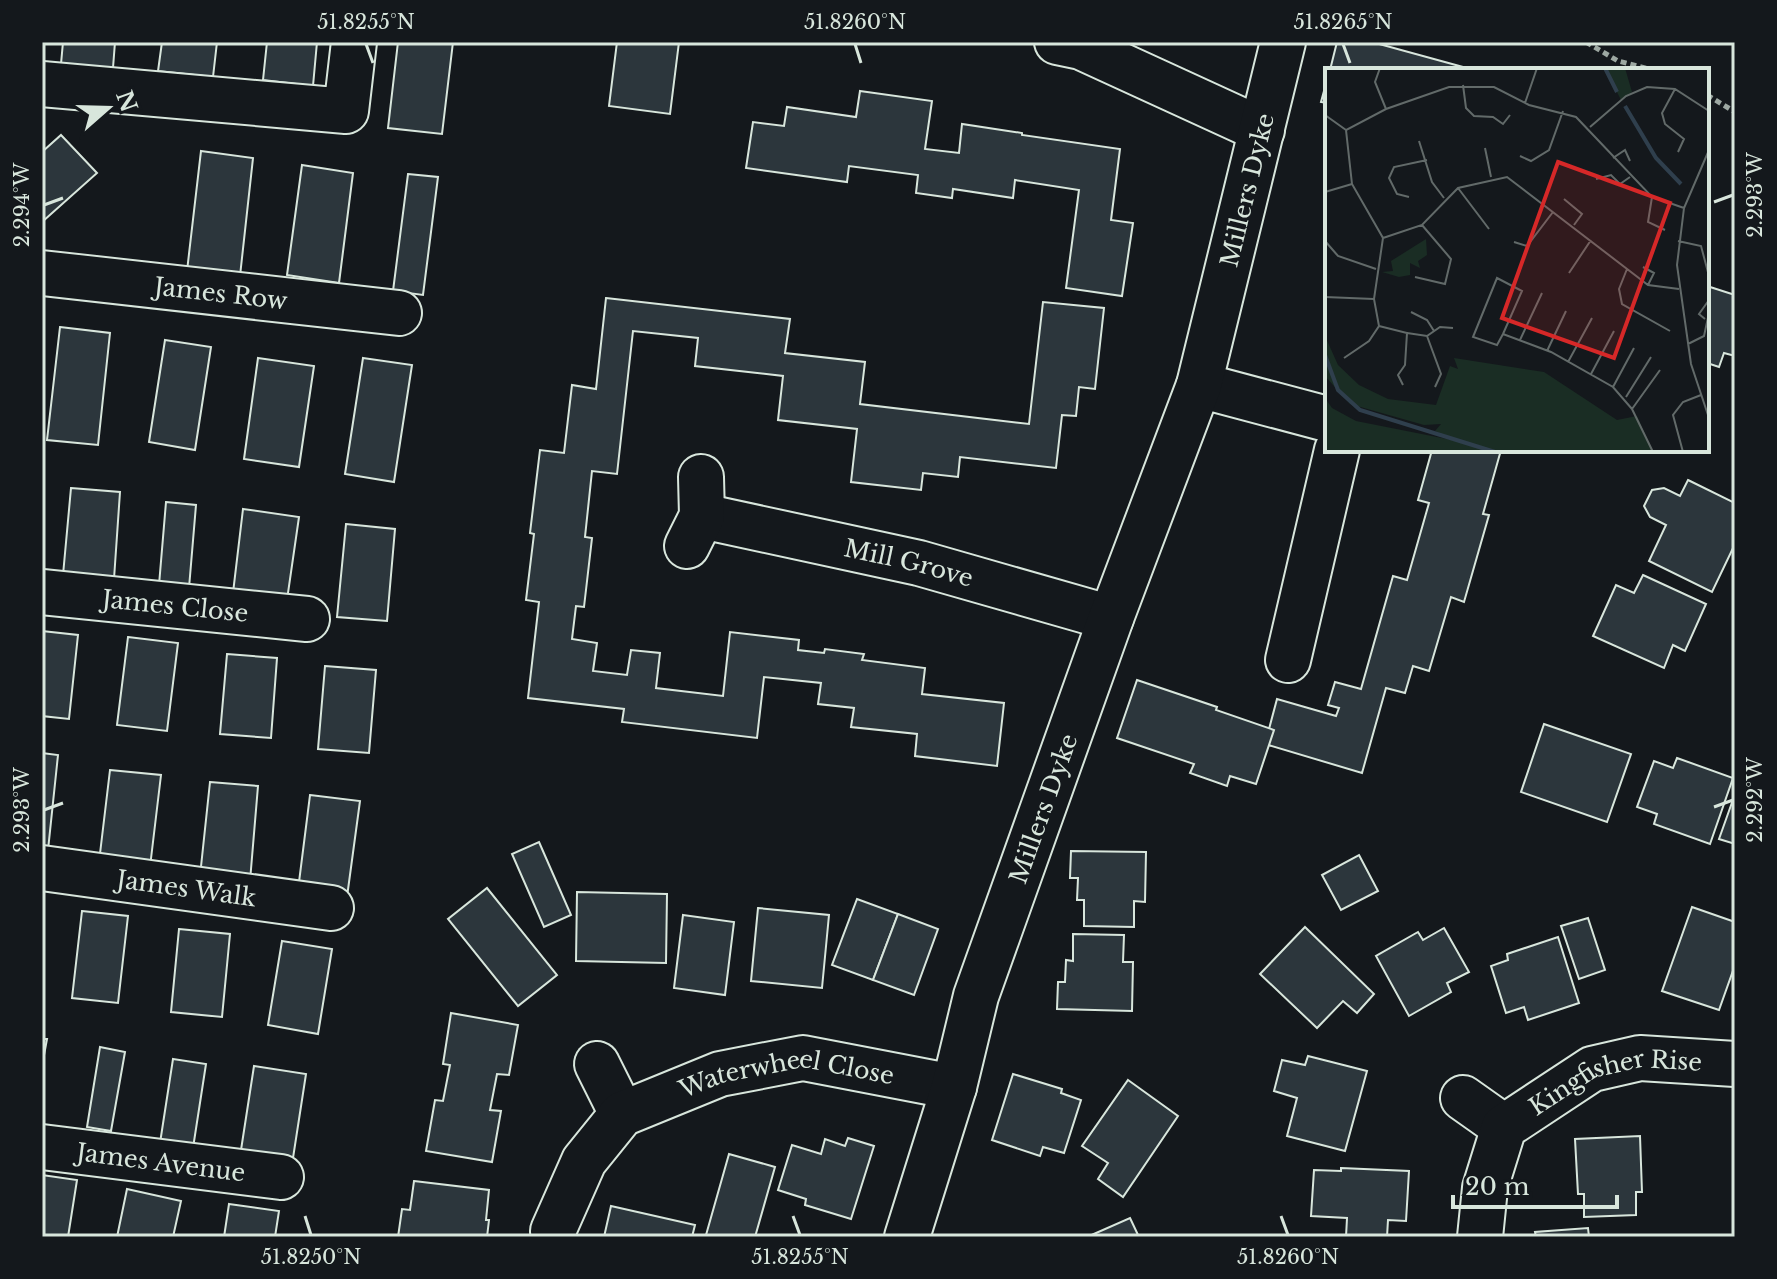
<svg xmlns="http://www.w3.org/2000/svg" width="1777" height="1279" viewBox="0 0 1777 1279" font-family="'Libre Baskerville',serif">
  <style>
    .building { fill: #2c363c; stroke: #d8e6dc; stroke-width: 2 }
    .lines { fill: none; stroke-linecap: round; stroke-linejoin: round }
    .minor-casing { stroke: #d8e6dc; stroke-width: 48 }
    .path { stroke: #9da8a2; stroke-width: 5; stroke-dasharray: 6 4; stroke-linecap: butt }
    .minor { stroke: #14181c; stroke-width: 44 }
    .ticks { fill: none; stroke: #d8e6dc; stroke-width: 3 }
    .labels { text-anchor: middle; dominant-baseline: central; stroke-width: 6; stroke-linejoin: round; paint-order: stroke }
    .street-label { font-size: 24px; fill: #d8e6dc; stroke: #14181c }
    .inset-river { fill: none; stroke: #2f3f4d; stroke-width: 4 }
    .inset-road { fill: none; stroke: #626a69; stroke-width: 2 }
    .view { fill: #d62828; fill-opacity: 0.15; stroke: #d62828; stroke-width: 4 }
    .inset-edge { fill: none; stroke: #d8e6dc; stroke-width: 4 }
    .neatline { fill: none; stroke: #d8e6dc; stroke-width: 3 }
    .ticks-label { font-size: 20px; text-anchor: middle; fill: #d8e6dc }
  </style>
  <rect width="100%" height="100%" fill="#14181c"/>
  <g class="building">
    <path d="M63,42h52l-2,26 -52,-4z"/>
    <path d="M162,42h55l-4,35 -55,-6z"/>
    <path d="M267,42h50l-4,44 -50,-6z"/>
    <path d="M398,42h55l-11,92 -54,-6z"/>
    <path d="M617,42h62l-9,72 -61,-8z"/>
    <path d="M1337,42h35l102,28h-144z"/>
    <path d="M1327,80v23l-6,-1z"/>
    <path d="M860,91l72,10 -7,48 34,4 3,-29 60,9v2l98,14 -9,71 22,3 -11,73 -56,-8 13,-98 -64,-10 -2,18 -60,-9 -1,9 -36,-5 2,-18 -69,-9 -2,16 -101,-14 7,-46 31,4 3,-19 69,10z"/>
    <path d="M61,135l36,38 -55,49v-70z"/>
    <path d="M201,151l52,7 -13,118 -53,-5z"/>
    <path d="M302,165l51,8 -14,110 -52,-8z"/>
    <path d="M408,174l30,3 -15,118 -30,-4z"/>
    <path d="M1707,286l28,9v61l-11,-3 -5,14 -12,-4z"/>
    <path d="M606,298l184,21 -5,34 80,9 -5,42 169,20 14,-122 61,6 -9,81 -16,-2 -3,29 -14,-1 -6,53 -96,-11 -2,20 -35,-4 -2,17 -70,-8 6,-53 -79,-9 5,-44 -88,-10 3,-28 -65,-7 -16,143 -25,-3 -7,66 7,1 -8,69 -8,-1 -4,33 25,4 -4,28 34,4 4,-25 29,3 -4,35 67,8 7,-64 69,8 -1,10 26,3 1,-4 39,5 -2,6 63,8 -3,26 82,9 -7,63 -82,-10 2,-22 -66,-7 3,-19 -36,-4 3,-21 -57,-6 -7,61 -135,-16 2,-13 -96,-11 11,-96 -13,-2 8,-66 -4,-1 10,-83 24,3 8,-68 24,4z"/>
    <path d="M60,327l50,6 -12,112 -51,-5z"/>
    <path d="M165,340l46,7 -16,103 -46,-8z"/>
    <path d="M258,358l56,8 -15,101 -55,-8z"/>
    <path d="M363,358l49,7 -18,117 -49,-8z"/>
    <path d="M1432,450h69l-18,64 6,1 -25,87 -13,-5 -22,74 -16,-5 -8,27 -19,-5 -24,85 -97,-29 12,-45 59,17 3,-8 -11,-3 7,-23 26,7 32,-113 14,4 22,-77 -11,-3z"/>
    <path d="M1688,480l47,23v41l-23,48 -63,-31 17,-36 -16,-8 -6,-11 8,-16 12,-2 16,8z"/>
    <path d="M71,488l49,4 -6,87 -51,-4z"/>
    <path d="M166,502l30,3 -7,83 -30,-3z"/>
    <path d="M243,509l56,8 -12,83 -54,-7z"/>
    <path d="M346,524l49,5 -8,92 -50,-4z"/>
    <path d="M1643,575l63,29 -21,47 -12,-6 -9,23 -71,-32 23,-51 18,8z"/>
    <path d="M42,631l36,4 -9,84 -27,-3z"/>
    <path d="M128,637l50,6 -11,88 -50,-6z"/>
    <path d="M227,654l50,4 -6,80 -51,-4z"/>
    <path d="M325,666l51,4 -7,83 -51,-4z"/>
    <path d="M1137,680l80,27 -1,3 58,20 -18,54 -26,-8 -3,10 -37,-13 4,-9 -77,-26z"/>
    <path d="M1544,724l87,30 -24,68 -86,-30z"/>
    <path d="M42,753l16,2 -10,95 -6,-1z"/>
    <path d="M1677,758l56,20 -23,66 -56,-20 3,-10 -20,-7 17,-46 19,7z"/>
    <path d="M110,770l51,5 -11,92 -51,-5z"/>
    <path d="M210,782l48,4 -8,95 -50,-5z"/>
    <path d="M1735,794v50l-16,-5z"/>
    <path d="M310,795l50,6 -13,96 -49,-7z"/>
    <path d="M539,842l32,73 -27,12 -32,-73z"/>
    <path d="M1071,851l75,1 -1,50 -11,-1v26l-50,-1v-26h-7l1,-22h-8z"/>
    <path d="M1359,855l19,36 -37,19 -19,-35z"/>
    <path d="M487,888l70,87 -39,31 -70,-87z"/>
    <path d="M577,892l90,2 -1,69 -90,-2z"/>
    <path d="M857,899l41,15 -25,66 -41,-15z"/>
    <path d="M1692,907l43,15v43l-16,45 -57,-19z"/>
    <path d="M758,908l71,7 -7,73 -71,-7z"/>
    <path d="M82,911l46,5 -10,87 -46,-5z"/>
    <path d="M898,914l40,15 -24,66 -41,-15z"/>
    <path d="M683,915l51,7 -9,73 -51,-7z"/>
    <path d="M1588,918l17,52 -26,9 -18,-53z"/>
    <path d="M1305,927l69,67 -17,19 -14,-12 -26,27 -57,-54z"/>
    <path d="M1444,928l25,44 -22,11 4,9 -42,24 -33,-60 42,-24 5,8z"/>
    <path d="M179,929l51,5 -8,83 -51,-5z"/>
    <path d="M1073,934l51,1 -1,27h10l-1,49 -75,-2 1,-27h7l1,-22 7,1z"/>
    <path d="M1558,937l21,66 -51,17 -4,-13 -18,6 -15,-47 17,-6 -1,-6z"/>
    <path d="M282,941l50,8 -14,85 -50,-9z"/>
    <path d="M451,1013l67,12 -9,50 -12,-1 -7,36 11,1 -9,51 -66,-11 9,-51 8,1 7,-36 -7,-1z"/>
    <path d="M42,1039h5l-5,27z"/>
    <path d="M100,1047l25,5 -14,79 -24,-4z"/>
    <path d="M1308,1056l59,15 -22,80 -58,-15 10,-38 -23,-7 8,-31 23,5z"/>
    <path d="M173,1059l33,5 -13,84 -33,-5z"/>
    <path d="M254,1066l52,8 -13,84 -52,-8z"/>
    <path d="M1013,1074l49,15 -1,4 20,7 -17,53 -21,-6 -3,9 -48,-16z"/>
    <path d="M1128,1080l50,36 -55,81 -25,-18 10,-16 -26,-17z"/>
    <path d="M1640,1136l2,56h-6v23l-52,2v-23h-6l-3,-55z"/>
    <path d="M848,1138l26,8 -23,73 -46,-14 1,-6 -28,-9 14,-45 29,9 4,-15 20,7z"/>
    <path d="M729,1154l46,13 -20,70h-43l-6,-2z"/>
    <path d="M1341,1168l68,3 -3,50 -18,-1 -1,17h-41l1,-19 -36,-2 3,-46 27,1z"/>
    <path d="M42,1175l35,5 -9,57h-26z"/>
    <path d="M414,1181l75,9 -3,30h3l-2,17h-89l4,-28 8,1z"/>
    <path d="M127,1189l54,12 -8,36h-56z"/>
    <path d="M229,1204l50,7 -4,26h-51z"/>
    <path d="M611,1206l84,19 -3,12h-88z"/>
    <path d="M1130,1218l9,19h-52z"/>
    <path d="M1588,1228l1,9h-53l-1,-5z"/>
  </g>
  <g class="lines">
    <g class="minor-casing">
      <g id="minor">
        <path d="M1057,42l24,5 181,83"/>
        <path d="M42,84l304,27 8,-69"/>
        <path id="s1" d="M42,273l357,40"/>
        <path d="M1199,385l128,34"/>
        <path id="s2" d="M702,516l217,47 192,55"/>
        <path d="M687,546l15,-30 -1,-39"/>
        <path id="s3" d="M42,592l265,27"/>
        <path d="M1288,660l49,-210"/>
        <path id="s4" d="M42,868l289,40"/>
        <path d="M597,1064l25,50"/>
        <path d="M1463,1098l41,29"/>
        <path id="s5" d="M42,1147l239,30"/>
        <path id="s6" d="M554,1237l-1,-6 31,-70 38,-47 98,-40 83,-16 151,29"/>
        <path id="s7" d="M907,1237l47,-150 22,-91 135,-378 88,-233 84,-343"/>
        <path id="s8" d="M1480,1237l5,-49 19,-61 88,-58 48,-11 95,6"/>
      </g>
    </g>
    <g class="path">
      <path d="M1586,42l32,19 35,9"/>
      <path d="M1707,95l28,17"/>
    </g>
    <use href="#minor" class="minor"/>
  </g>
  <path class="ticks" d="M366,44l7,19M855,44l6,19M1343,44l7,19M1714,202l19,-7M44,205l19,-7M1714,807l19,-7M44,810l19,-7M305,1216l6,19M793,1216l7,19M1281,1216l7,19"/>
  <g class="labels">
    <g class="street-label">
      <text stroke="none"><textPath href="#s7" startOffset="1102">Millers Dyke</textPath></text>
      <text stroke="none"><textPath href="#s1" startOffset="180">James Row</textPath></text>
      <text stroke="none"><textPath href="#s2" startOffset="212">Mill Grove</textPath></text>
      <text stroke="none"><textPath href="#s3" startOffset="134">James Close</textPath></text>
      <text stroke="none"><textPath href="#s7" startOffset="450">Millers Dyke</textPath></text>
      <text stroke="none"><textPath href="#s4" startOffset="146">James Walk</textPath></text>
      <text stroke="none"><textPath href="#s6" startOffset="316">Waterwheel Close</textPath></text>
      <text stroke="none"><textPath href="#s8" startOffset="238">Kingfisher Rise</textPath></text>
      <text stroke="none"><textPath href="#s5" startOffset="120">James Avenue</textPath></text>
    </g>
  </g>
  <g transform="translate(1325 68)">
    <rect width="384" height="384" fill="#14181c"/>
    <path d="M280,0h20l7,24 -11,8zM101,171l1,16 -9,6 2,7 -10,-5v12l-11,2 -17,-5 11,-1 -2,-10zM0,268l13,29 21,20 29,14 48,6 14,-39 8,3 -4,-11 90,14 73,48 20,-4 16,36h-328v-54l7,10 24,13 101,20 -22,-10 6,-7 -17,1 -74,-21 -25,-28z" fill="#1a2d24"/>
    <path class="inset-river" d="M280,0l12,24M300,38l31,52 25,26M0,287l13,35 22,20 135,42"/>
    <path class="inset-road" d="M55,0l-5,14 11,27M138,17l3,23 8,8 19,1 10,7 7,-9M350,21l-13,24 3,11 19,15 -6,13M200,35l12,-35M0,47l21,15M265,59l36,-31 21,-9 28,2 34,22M94,73l13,41 12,16M160,80l6,29M384,82l-25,58 -7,57 14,99 18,54M195,88l11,5 18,-11 14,-39M288,90l12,-8 5,11M271,111l15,-4 9,9 10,-7M133,120l31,41M0,124l27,-8M84,129l-12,-3 -8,-16 5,-11 33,-7M327,129l-4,25 17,8M239,131l18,15 -8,11M58,170l39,-13 36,-37 49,-11 141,108 31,4M0,173l13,15 38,13M353,173l23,5 8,30M189,174l13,4 26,-34M318,199l11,6 -6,12M302,201l-8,20 3,15 48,27M244,205l22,-33M90,209l30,7 6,-25 -29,-34M0,229l49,2M86,244l16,8 7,11M380,251l-6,-5 10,-14M54,258l28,7 -2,32 -7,10 5,10M82,265l20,3 13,-9 13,1M178,266l19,-43 -25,-13 -24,59 24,8 6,-11 48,18 62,35 19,22M102,268l14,38 -6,13M195,272l22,-47M363,276l16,-8 5,-23M222,283l19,-40M19,290l25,-17 10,-15 -5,-27 9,-61 -31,-54 -6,-54 40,-21 63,-22h45l35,18 47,12 76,80 32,11M243,294l24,-44M266,306l23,-43M288,319l21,-39M301,329l25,-40M328,384l-21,-43 28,-39M358,384l-10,-37 10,-13 18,-7"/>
    <path class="view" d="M233,94l112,41 -56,155 -112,-40z"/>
    <rect width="384" height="384" class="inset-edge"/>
  </g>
  <rect width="1777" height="1279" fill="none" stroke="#14181c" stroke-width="88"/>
  <g transform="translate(108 108) rotate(70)" stroke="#14181c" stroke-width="6" paint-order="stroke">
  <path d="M0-6L14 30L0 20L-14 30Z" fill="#d8e6dc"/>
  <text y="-12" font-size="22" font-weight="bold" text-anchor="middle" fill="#d8e6dc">N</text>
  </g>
  <path d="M1453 1195v12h164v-12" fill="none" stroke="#d8e6dc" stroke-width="4"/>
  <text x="1465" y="1195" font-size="24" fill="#d8e6dc" stroke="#14181c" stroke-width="6" paint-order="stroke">20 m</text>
  <rect x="44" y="44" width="1689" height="1191" class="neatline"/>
  <g class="ticks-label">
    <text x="366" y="29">51.8255°N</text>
    <text x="855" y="29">51.8260°N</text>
    <text x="1343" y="29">51.8265°N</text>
    <text transform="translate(1755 195) rotate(-90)" y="7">2.293°W</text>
    <text transform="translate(22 205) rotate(-90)" y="7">2.294°W</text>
    <text transform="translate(1755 800) rotate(-90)" y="7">2.292°W</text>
    <text transform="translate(22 810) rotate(-90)" y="7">2.293°W</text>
    <text x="311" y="1264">51.8250°N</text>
    <text x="800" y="1264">51.8255°N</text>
    <text x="1288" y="1264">51.8260°N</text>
  </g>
</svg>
